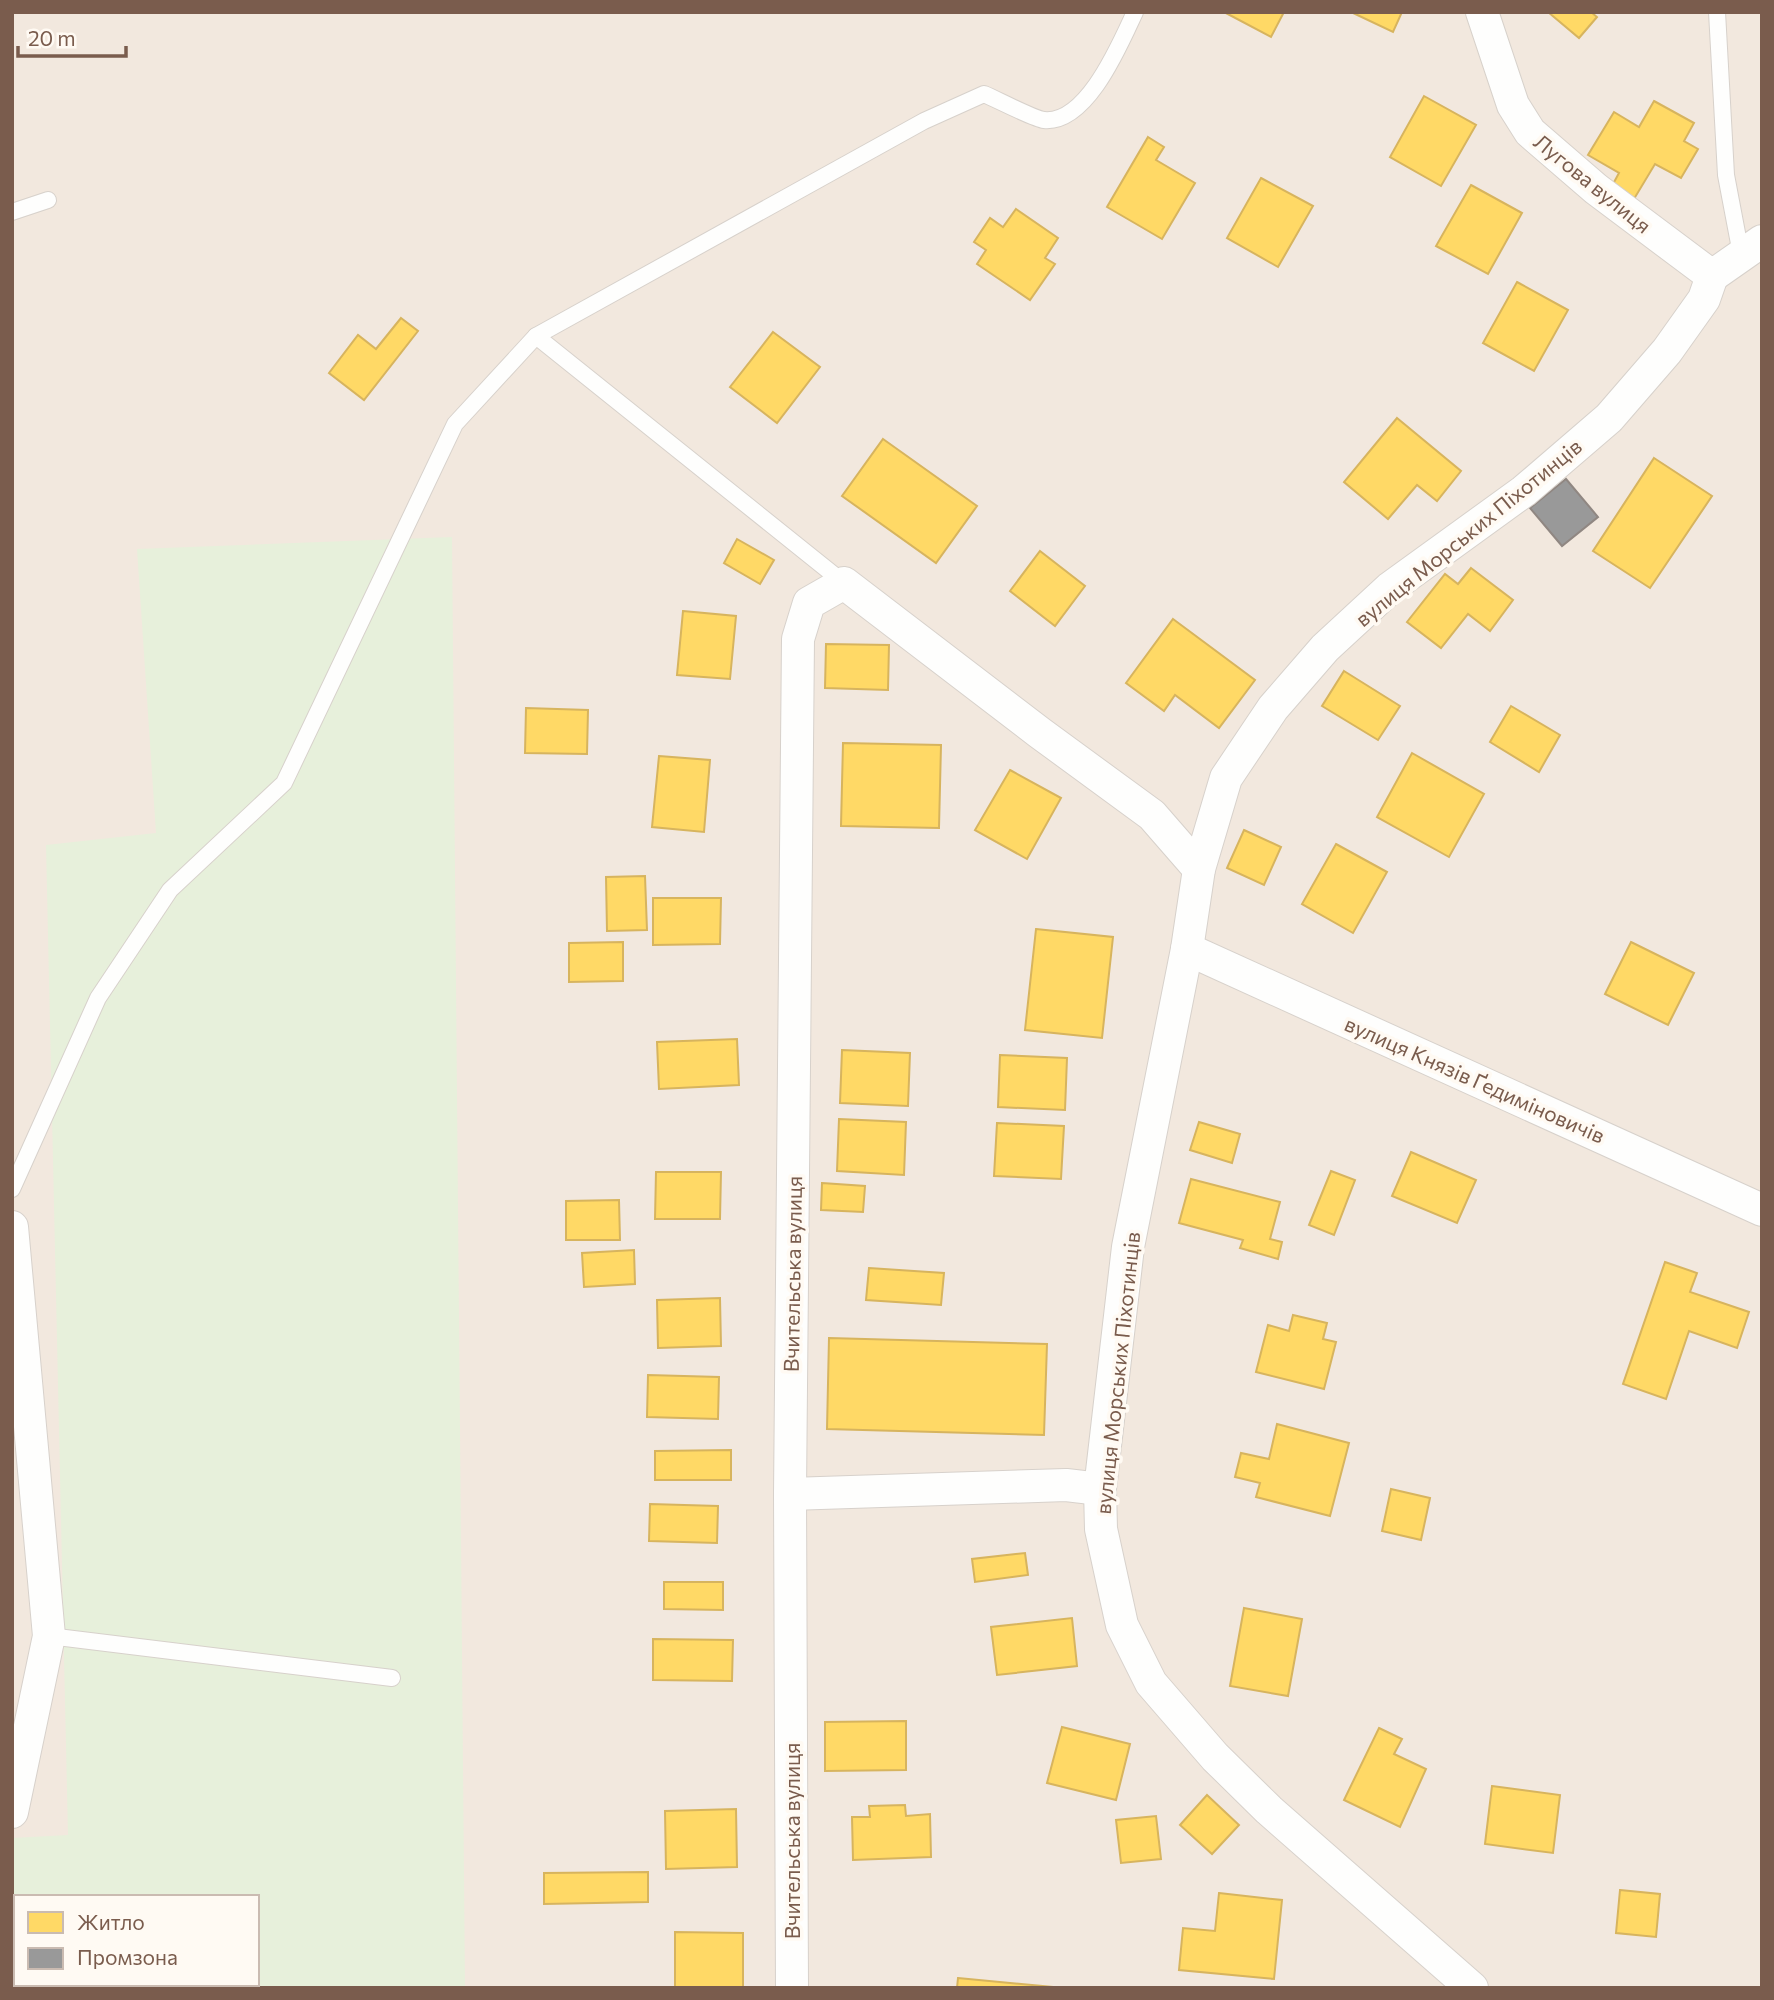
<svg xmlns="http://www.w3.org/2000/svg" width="1774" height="2000" viewBox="0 0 1774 2000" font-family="Commissioner,sans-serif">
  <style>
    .residential { fill: #f2e8de; fill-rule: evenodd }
    .green { fill: #e7f0db; fill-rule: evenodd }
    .homes { fill: #ffd966; stroke: #d7b45e; stroke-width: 2 }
    .industry { fill: #999; stroke: #908782; stroke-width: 2 }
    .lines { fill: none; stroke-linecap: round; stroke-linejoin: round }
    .service-casing { stroke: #d7d1cb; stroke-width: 18 }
    .minor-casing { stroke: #d7d1cb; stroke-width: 34 }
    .service { stroke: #fefefd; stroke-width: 16 }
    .minor { stroke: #fefefd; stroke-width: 32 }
    .labels { text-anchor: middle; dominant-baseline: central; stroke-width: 7; stroke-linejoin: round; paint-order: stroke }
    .street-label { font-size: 21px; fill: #7a5c4d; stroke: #fffaf3 }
  </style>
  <rect width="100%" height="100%" fill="#f9f5f0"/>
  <path class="residential" d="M12,12h1750v1976h-1750zM16,1897h241v87h-241z"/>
  <path class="green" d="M452,537l13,1451h-453v-150l56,-3 -22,-990 110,-12 -19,-284zM16,1897h241v87h-241z"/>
  <g class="homes">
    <path d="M1224,12h60l-13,25z"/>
    <path d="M1351,12h51l-9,20z"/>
    <path d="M1548,12h43l6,5 -18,21z"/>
    <path d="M1424,96l52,29 -35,61 -51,-29z"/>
    <path d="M1654,101l40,22 -10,18 14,8 -17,29 -26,-14 -21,35 -22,-13 7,-13 -31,-18 26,-43 25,15z"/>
    <path d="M1148,137l16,10 -8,13 39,23 -33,56 -55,-32z"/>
    <path d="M1261,178l52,28 -35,61 -51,-29z"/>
    <path d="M1471,185l51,28 -34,61 -52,-28z"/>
    <path d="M1016,209l42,29 -13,20 10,6 -25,36 -53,-36 9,-14 -12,-8 16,-24 13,9z"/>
    <path d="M1517,282l51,28 -34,61 -51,-28z"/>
    <path d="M401,318l17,13 -54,69 -35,-27 29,-38 18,14z"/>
    <path d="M773,332l47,35 -43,56 -47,-36z"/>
    <path d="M1397,418l64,53 -24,30 -20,-16 -29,34 -44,-37z"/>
    <path d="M883,439l94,67 -41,57 -94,-67z"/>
    <path d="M1654,458l58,38 -62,92 -57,-37z"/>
    <path d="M737,539l37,21 -14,24 -36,-21z"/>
    <path d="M1040,551l45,35 -30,40 -45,-35z"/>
    <path d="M1471,568l42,32 -23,31 -22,-17 -27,34 -34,-26 38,-48 13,10z"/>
    <path d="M683,611l53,5 -6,63 -53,-4z"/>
    <path d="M1173,619l82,61 -36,48 -44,-33 -11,16 -38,-28z"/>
    <path d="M826,644l63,1 -1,45 -63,-2z"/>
    <path d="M1344,671l56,35 -22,34 -56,-34z"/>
    <path d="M1511,706l49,29 -21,37 -49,-30z"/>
    <path d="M526,708l62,2 -1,44 -62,-1z"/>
    <path d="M843,743l98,2 -2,83 -98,-2z"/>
    <path d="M1412,753l72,41 -35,63 -72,-40z"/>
    <path d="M659,756l51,4 -6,72 -52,-5z"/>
    <path d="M1010,770l51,28 -34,61 -52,-29z"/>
    <path d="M1244,830l37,17 -17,38 -37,-17z"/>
    <path d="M1336,844l51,28 -34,61 -51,-29z"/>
    <path d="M645,876l2,54 -40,1 -1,-54z"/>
    <path d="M653,898h68l-1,46 -67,1z"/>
    <path d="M1036,929l77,8 -11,101 -77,-8z"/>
    <path d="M623,942v39l-54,1v-39z"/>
    <path d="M1631,942l63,31 -26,52 -63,-31z"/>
    <path d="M737,1039l2,46 -80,4 -2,-47z"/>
    <path d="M842,1050l68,3 -2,53 -68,-3z"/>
    <path d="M1000,1055l67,3 -2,52 -67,-3z"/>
    <path d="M839,1119l67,3 -2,53 -67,-4z"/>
    <path d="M1199,1122l41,12 -8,29 -42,-13z"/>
    <path d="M997,1123l67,3 -3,53 -67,-3z"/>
    <path d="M1411,1152l65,28 -19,43 -65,-27z"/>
    <path d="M1331,1171l24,9 -21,55 -25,-10z"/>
    <path d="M656,1172h65l-1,47h-65z"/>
    <path d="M1191,1179l89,23 -10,37 12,3 -4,17 -38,-11 3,-8 -64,-17z"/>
    <path d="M822,1183l43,3 -2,26 -42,-2z"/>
    <path d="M619,1200l1,40h-54v-39z"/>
    <path d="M634,1250l1,34 -51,3 -2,-34z"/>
    <path d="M1665,1262l32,11 -7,19 59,20 -12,36 -48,-17 -23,68 -43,-15z"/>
    <path d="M869,1268l75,5 -3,32 -75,-5z"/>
    <path d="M720,1298l1,48 -63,2 -1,-48z"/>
    <path d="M1293,1315l34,8 -4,16 13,3 -12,47 -68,-17 12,-47 21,6z"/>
    <path d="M829,1338l218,6 -3,91 -217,-6z"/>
    <path d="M648,1375l71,2 -1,42 -71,-2z"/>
    <path d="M1277,1424l72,19 -19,73 -74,-19 4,-14 -25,-6 6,-24 28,6z"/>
    <path d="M731,1450v30h-76v-29z"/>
    <path d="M1391,1489l39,9 -9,42 -39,-9z"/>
    <path d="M650,1504l68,2 -1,37 -68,-2z"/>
    <path d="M1025,1553l3,22 -53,7 -3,-23z"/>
    <path d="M664,1582h59v28l-59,-1z"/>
    <path d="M1244,1608l58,11 -14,77 -58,-10z"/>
    <path d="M1072,1618l5,48 -80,9 -6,-48z"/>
    <path d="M653,1639l80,1 -1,41 -79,-1z"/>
    <path d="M906,1721v49l-81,1v-49z"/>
    <path d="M1062,1727l68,17 -14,56 -69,-17z"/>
    <path d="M1379,1728l23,11 -8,15 32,15 -26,58 -56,-27z"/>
    <path d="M1492,1786l68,9 -7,58 -68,-9z"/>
    <path d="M1207,1795l32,30 -27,29 -32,-29z"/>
    <path d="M905,1805l1,11 24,-2 1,43 -78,3 -1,-43h18l-1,-11z"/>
    <path d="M736,1809l1,58 -71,2 -1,-58z"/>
    <path d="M1156,1816l5,43 -40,4 -5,-43z"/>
    <path d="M648,1872v30l-104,2v-31z"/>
    <path d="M1620,1890l40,4 -4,43 -40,-4z"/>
    <path d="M1219,1893l63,7 -8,79 -95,-9 4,-42 32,3z"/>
    <path d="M675,1932l68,1v55h-68z"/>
    <path d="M958,1978l106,10h-107z"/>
  </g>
  <path class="industry" d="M1566,479l32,38 -36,29 -32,-38z"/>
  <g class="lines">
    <g class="service-casing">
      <g id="service">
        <path d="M1717,12l9,163 15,79"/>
        <path d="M12,212l36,-12"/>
        <path d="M536,336l308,247"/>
        <path d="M12,1189l86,-191 72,-108 114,-107 171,-359 81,-88 388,-215 60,-27c12,5 50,25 60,26 43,4 76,-76 91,-108"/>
        <path d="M49,1636l343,42"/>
      </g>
    </g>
    <g class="minor-casing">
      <g id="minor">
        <path d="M1482,12l31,93 17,27 66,57 116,87 50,-35"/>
        <path d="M1187,949l575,261"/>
        <path d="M12,1227l37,409 -37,176"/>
        <path d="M790,1494l276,-9 34,4"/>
        <path d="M792,1988l-2,-494 8,-855 11,-36 35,-20 196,150 112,82 47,54"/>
        <path d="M1472,1988l-203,-178 -54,-53 -64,-74 -29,-58 -21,-96 -1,-40 28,-242 59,-298 12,-80 27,-91 47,-70 52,-60 65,-60 134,-97 85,-73 58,-67 37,-52 8,-23"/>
      </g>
    </g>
    <use href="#service" class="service"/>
    <use href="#minor" class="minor"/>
  </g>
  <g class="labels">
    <g class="street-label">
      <text transform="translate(1593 183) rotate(39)">Лугова вулиця</text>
      <text transform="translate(1468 532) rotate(-39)">вулиця Морських Піхотинців</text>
      <text transform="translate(1475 1079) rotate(24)">вулиця Князів Ґедиміновичів</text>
      <text transform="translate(792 1274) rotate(-89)">Вчительська вулиця</text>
      <text transform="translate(1117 1373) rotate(-84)">вулиця Морських Піхотинців</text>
      <text transform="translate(791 1841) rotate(-90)">Вчительська вулиця</text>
    </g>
  </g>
  <rect width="1774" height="2000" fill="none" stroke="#7a5c4d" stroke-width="28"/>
  <rect x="14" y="1895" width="245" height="91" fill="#fffaf3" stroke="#cabbb1" stroke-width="2"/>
  <rect x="28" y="1912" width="35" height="21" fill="#ffd966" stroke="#cabbb1" stroke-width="2"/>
  <text x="77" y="1930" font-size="21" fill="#7a5c4d">Житло</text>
  <rect x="28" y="1948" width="35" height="21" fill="#999999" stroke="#cabbb1" stroke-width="2"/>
  <text x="77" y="1965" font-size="21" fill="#7a5c4d">Промзона</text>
  <path d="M18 46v10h108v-10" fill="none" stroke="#7a5c4d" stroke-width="3.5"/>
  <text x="28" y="46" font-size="21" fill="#7a5c4d" stroke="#fffaf3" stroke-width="5" paint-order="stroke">20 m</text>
</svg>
